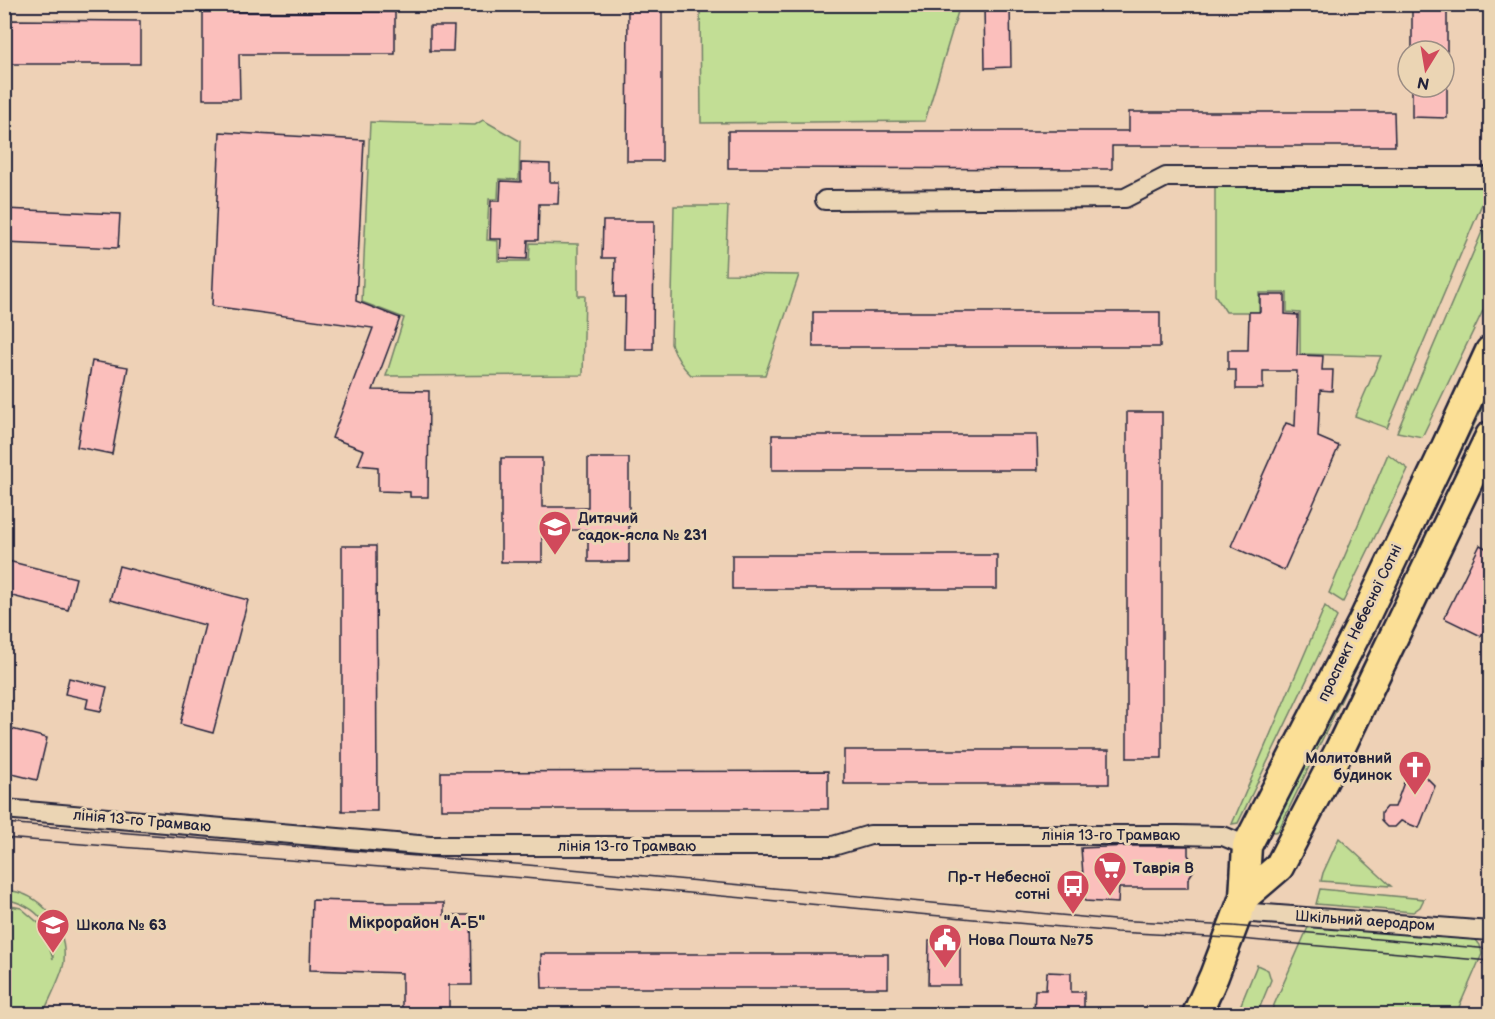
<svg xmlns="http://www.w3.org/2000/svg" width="1495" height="1019" viewBox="0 0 1495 1019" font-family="'Balsamiq Sans',sans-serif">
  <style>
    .green { fill: #c2de95; stroke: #728068; stroke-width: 1.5 }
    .building { fill: #fbbfbc; stroke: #22223b; stroke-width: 1.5 }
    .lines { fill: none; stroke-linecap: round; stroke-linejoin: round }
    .street-casing { stroke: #22223b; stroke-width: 22 }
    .primary-casing { stroke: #22223b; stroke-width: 33 }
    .street { stroke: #ebd5b4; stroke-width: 18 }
    .primary { stroke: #fbdf96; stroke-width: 28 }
    .tram { stroke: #22223b; stroke-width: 1.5 }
    .labels { text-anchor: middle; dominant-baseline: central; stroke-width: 6; stroke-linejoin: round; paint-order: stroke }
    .poi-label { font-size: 15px; font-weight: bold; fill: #22223b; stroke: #ebd5b4; text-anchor: start }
    .street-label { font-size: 15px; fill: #22223b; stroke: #ebd5b4 }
    .neighbourhood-label { font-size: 16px; font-weight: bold; fill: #22223b; stroke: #ebd5b4 }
  </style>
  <rect width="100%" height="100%" fill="#eed1b6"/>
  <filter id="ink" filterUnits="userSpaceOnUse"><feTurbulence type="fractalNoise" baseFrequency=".0167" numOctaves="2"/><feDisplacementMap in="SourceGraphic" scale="12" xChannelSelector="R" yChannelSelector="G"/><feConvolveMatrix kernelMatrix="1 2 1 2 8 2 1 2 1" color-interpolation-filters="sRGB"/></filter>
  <g filter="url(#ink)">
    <g class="green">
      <path d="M700,5v-1l260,1 -35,116 -224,2z"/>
      <path d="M483,120l37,21 -1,39 -20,-1 -1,20h-9l-2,41 11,1v20h31l1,-18 48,1v52h7l-2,79 -197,1 18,-58 -42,-16 8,-180 105,3z"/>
      <path d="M1215,185h275l-103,243 -32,-12 26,-60 -81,-2v-41l-13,-1v-19h-28v19h-33l-11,-17z"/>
      <path d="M674,206h54l-3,68 74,1 -34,100h-74c-10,-9 -15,-18 -20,-31z"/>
      <path d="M1490,213v83l-68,141 -25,-5z"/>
      <path d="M1490,379v13l-212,439 -4,1 -1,-3z"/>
      <path d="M1388,454l20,15 -65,133 -14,-9z"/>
      <path d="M1325,606l12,11 -99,206 -6,1z"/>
      <path d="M1339,838l52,48 -70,-5 2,-8z"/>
      <path d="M1320,889l104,10 -4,8 -7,5 -97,-8z"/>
      <path d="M5,890c37,3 62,35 59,72 -1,11 -16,40 -21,52h-38v-109l16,3 22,19 10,32c0,-33 -14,-53 -48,-60z"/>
      <path d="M1309,925l165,13 6,7 2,9 -26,60h-186z"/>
      <path d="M1257,965l11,5 3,10 -14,34h-20z"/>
    </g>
    <g class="building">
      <path d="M628,4h34v157h-35z"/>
      <path d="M984,4h26l1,63 -26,1z"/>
      <rect x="1412" y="4" width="35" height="47"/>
      <path d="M203,12h192v42h-156l1,45h-37z"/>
      <path d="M7,20l133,1v43h-136v-19h3z"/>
      <path d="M430,26h24l-1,25h-23z"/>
      <path d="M1412,87h35v31l-35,-1z"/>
      <path d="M1129,112h265l1,34h-283v23l-384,-1v-37h401z"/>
      <path d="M220,132l144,8 -8,161 44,17 -27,72 56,1 -1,106h-18v-5l-32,-1v-24l-20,-2 6,-15 -32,-12 41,-110 -161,-22z"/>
      <path d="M521,163l29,1v18h9l-1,22h-19l-1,36h-10l-1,19 -27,-1 1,-19h-11l1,-38h9l1,-20 20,1z"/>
      <path d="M4,209l116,5 -2,34 -114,-5z"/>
      <path d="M603,221h51l-1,128h-29l1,-52h-11l1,-39h-13z"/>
      <path d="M1260,295h25v19l13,1 -1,40 26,1 -1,14h11l-1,21 -12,-1 -2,47 21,9 -55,124 -53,-24 55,-123 9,3 2,-55h-34v18h-27v-19h-8v-20h20l1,-38h11z"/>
      <rect x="813" y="312" width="347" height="35"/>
      <path d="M92,361l36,6 -16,87 -35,-7z"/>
      <rect x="1127" y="412" width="35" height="346"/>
      <path d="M772,435h265l1,35h-266z"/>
      <path d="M501,458h41v49h46v-49h41v104h-41v-32h-46v32h-41z"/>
      <path d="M1480,545l11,6v65l-10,20 -37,-18z"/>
      <path d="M342,546h34l1,265h-35z"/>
      <rect x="732" y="555" width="265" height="34"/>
      <path d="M4,560l72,18 -8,32 -64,-16z"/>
      <path d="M119,566l129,34 -35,133 -33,-9 25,-99 -95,-25z"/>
      <path d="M69,678l38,9 -6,24 -15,-3 2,-9 -23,-5z"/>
      <path d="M4,727l43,11 -10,42 -33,-8z"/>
      <rect x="844" y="750" width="265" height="34"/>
      <path d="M828,771v38h-387v-37z"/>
      <path d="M1418,773l7,3 10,10 -16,42 -18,-7 -6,6h-8l-6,-6v-8l5,-6h9l12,-33z"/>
      <path d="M1130,846h58v9l6,9v6l-6,9v9h-69l-1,15 -33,-2 -4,-53z"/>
      <path d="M312,900l73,2v1h59v12h27l1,70h-23v29h-47v-41l-92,-3z"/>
      <path d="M929,940h31v45h-32z"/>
      <path d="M541,954h347v34h-346z"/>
      <path d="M1047,972l24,1v19h13v22h-50l1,-24h11z"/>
    </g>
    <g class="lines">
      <g class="street-casing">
        <g id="street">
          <path d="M825,200l300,-2 41,-21h324"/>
          <path d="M4,809l426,37h403l37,-11h308l45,1 24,10"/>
          <path d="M1239,912l251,19"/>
        </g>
      </g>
      <g class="primary-casing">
        <g id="primary">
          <path d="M1244,897l35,-30 59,-114 152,-317"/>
          <path d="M1197,1014l17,-38 30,-79 3,-51 116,-225 76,-159 51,-111"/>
        </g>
      </g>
      <use href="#street" class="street"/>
      <use href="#primary" class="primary"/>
      <g class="tram">
        <path d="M4,823l524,42 586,55 119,6 257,23"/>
        <path d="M4,838l520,40 592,54 113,6 261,23"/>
      </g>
    </g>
  </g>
  <defs>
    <g id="school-pin" transform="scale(1.725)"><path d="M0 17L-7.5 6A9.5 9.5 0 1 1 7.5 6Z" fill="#d1495b" stroke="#ebd5b4"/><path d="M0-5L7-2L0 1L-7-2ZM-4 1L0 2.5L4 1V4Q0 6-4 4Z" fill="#fff"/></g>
    <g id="church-pin" transform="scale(1.725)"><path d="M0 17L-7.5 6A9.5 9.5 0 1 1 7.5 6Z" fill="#d1495b" stroke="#ebd5b4"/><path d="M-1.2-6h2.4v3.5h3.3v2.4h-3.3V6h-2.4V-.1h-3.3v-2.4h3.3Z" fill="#fff"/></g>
    <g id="supermarket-pin" transform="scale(1.725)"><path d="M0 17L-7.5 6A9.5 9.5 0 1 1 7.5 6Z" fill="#d1495b" stroke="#ebd5b4"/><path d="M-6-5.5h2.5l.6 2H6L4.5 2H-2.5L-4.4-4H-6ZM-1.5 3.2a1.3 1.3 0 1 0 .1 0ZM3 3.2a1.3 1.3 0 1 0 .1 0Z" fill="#fff"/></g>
    <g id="bus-pin" transform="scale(1.725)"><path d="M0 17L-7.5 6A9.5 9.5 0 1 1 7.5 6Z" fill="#d1495b" stroke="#ebd5b4"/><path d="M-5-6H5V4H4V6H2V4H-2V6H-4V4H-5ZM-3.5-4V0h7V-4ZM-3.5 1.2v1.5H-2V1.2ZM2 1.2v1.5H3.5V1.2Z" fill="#fff"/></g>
    <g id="civic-pin" transform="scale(1.725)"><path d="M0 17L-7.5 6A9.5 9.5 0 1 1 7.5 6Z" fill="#d1495b" stroke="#ebd5b4"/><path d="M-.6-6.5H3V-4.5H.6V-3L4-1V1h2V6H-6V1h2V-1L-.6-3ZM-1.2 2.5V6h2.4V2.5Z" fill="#fff"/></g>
  </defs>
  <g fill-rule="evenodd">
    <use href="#school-pin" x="555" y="527"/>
    <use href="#church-pin" x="1415" y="767"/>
    <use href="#supermarket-pin" x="1110" y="868"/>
    <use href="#bus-pin" x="1073" y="886"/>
    <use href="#school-pin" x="53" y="925"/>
    <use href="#civic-pin" x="945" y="940"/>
  </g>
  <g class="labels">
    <g class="poi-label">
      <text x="578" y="518">Дитячий<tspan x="578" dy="17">садок-ясла № 231</tspan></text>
      <text x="1392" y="758" text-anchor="end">Молитовний<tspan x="1392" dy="17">будинок</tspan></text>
      <text x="1133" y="868">Таврія В</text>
      <text x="1050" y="877" text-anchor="end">Пр-т Небесної<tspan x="1050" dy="17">сотні</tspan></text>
      <text x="76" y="925">Школа № 63</text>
      <text x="968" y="940">Нова Пошта №75</text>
    </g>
    <g class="street-label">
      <text transform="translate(1360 623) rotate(-64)">проспект Небесної Сотні</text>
      <text transform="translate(142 821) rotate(5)">лінія 13-го Трамваю</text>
      <text x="1111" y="835">лінія 13-го Трамваю</text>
      <text x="627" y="846">лінія 13-го Трамваю</text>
      <text transform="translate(1365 921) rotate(4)">Шкільний аеродром</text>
    </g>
    <g class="neighbourhood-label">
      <text x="417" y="923">Мікрорайон "А-Б"</text>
    </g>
  </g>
  <rect width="1495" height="1019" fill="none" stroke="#ebd5b4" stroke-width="24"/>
  <rect x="12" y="12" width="1471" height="995" fill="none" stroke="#22223b" stroke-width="2" filter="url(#ink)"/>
  <g transform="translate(1426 69) rotate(191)"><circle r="28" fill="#ebd5b4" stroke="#9b8d84" stroke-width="1.5"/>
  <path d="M0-4.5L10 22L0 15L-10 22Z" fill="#d1495b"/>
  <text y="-9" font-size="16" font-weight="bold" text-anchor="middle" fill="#22223b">N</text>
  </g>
</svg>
